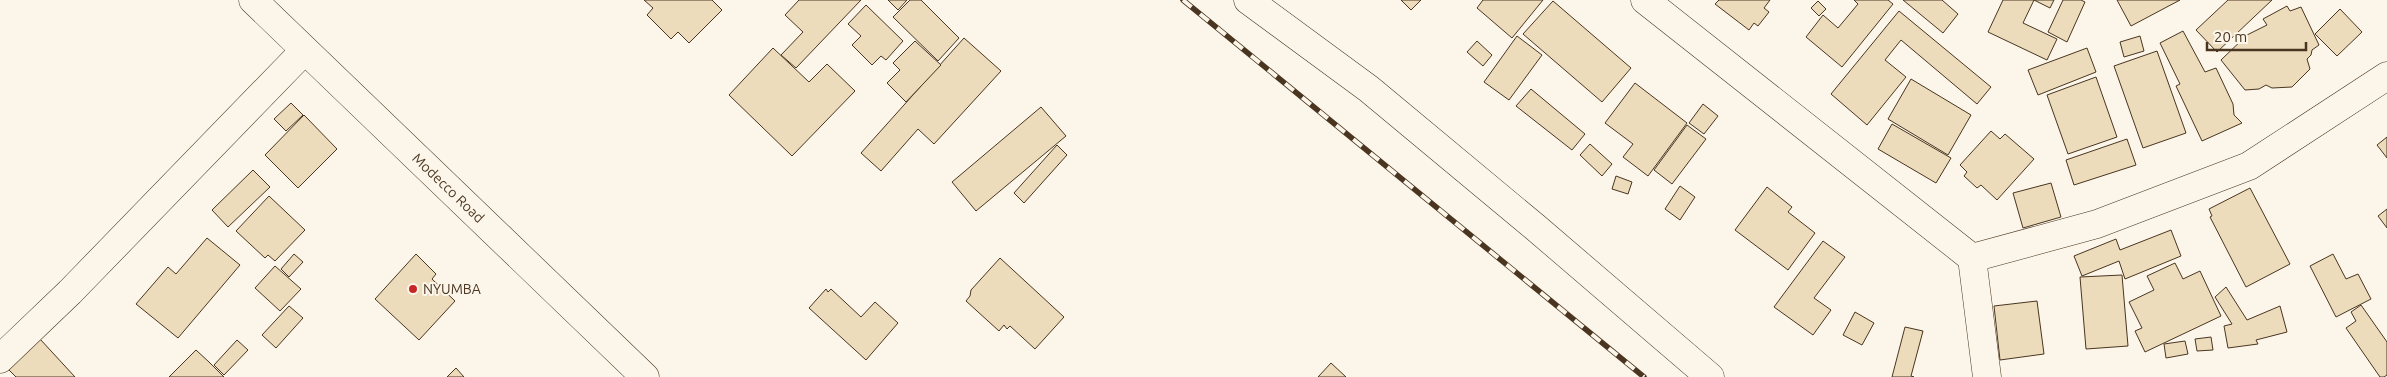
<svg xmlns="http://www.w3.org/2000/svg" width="2387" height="377" viewBox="0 0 2387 377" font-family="Ubuntu,sans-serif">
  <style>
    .building { fill: #ecdcbc; stroke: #4a3520 }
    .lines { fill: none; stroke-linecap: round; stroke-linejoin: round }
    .minor-casing { stroke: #4a3520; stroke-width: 29 }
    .minor { stroke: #fbf6e9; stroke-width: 28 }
    .rail-casing { stroke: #4a3520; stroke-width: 5.5 }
    .rail { stroke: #fbf6e9; stroke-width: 4; stroke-dasharray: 11; stroke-linecap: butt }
    .poi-dot { fill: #c62828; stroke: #fbf6e9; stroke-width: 2 }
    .labels { text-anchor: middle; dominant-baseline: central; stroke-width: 4; stroke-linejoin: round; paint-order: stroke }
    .street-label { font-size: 14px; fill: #4a3520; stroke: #fbf6e9 }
    .poi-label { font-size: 14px; fill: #4a3520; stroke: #fbf6e9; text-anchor: start }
  </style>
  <rect width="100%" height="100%" fill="#fbf6e9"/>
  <g class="building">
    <path d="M644,0h68l10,10 -33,33 -11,-11 -7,7 -24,-24 6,-7z"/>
    <path d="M799,0h62l-65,68 -15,-13 22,-23 -18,-17z"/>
    <path d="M888,0h19l-9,10z"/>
    <path d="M910,0h11l38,38 -21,23 -45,-44z"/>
    <path d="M1401,0h20l-10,10z"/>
    <path d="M1483,0h60l-31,38 -35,-30z"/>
    <path d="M1719,0h51l-6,8 5,4 -11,14 -4,-3 -5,7 -34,-26z"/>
    <path d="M1854,0h34l5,4 -51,63 -36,-30 17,-22 15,13 20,-24z"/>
    <path d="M1903,0h39l16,14 -15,19z"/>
    <path d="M2003,0h51l-4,8 -16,-8 -11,23 34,16 -10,21 -59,-28z"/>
    <path d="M2063,0h18l4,2 -18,40 -19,-10z"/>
    <path d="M2117,0h63l-49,26z"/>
    <path d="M2228,0h44l-55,52 -21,-22z"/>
    <path d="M1553,1l78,67 -29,34 -79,-68z"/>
    <path d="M1818,1l8,8 -7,7 -8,-8z"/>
    <path d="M866,5l37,36 -17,19 -5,-4 -9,9 -20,-20 9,-9 -13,-12z"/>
    <path d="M2287,6l3,5 11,-4 18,38 -7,5 -1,5 -4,4 3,10 -18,18 -20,1 -6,-3 -7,4 -14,1 -24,-30 26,-25 20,-10 -4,-6z"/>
    <path d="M2340,9l22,23 -25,24 -22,-22z"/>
    <path d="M1899,11l92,76 -14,17 -76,-64 -16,20 21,17 -39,48 -36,-31z"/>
    <path d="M2183,31l22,41 11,-4 17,36 1,11 8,8 -40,18 -26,-55 4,-2 -20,-41z"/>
    <path d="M1517,36l25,19 -33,45 -25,-18z"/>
    <path d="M2140,36l4,15 -20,6 -4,-15z"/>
    <path d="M964,38l37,33 -67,73 -16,-15 -37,42 -20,-18z"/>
    <path d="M915,41l26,24 -35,37 -19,-19 13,-13 -7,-7z"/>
    <path d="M1477,41l15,14 -9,11 -16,-14z"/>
    <path d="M773,48l36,34 18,-18 28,27 -63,65 -63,-61z"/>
    <path d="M2087,48l9,24 -58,23 -10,-25z"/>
    <path d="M2157,51l29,82 -43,15 -29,-82z"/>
    <path d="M2096,77l21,60 -49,17 -21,-59z"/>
    <path d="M1911,79l60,36 -23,40 -60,-36z"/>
    <path d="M1635,83l52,40 -39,53 -25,-19 10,-13 -28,-21z"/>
    <path d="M1531,89l54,45 -13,16 -56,-44z"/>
    <path d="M291,103l12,12 -17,16 -12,-12z"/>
    <path d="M1703,104l15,12 -14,18 -15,-11z"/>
    <path d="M1041,107l25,29 -90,75 -24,-29z"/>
    <path d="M304,115l33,34 -39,39 -33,-33z"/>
    <path d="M1892,124l59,34 -15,25 -58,-34z"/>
    <path d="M1687,125l19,14 -34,45 -18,-14z"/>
    <path d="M1991,131l9,8 5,-5 29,25 -37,41 -16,-15 -4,3 -13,-12 3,-4 -7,-7z"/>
    <path d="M2387,137v21l-10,-13z"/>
    <path d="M2127,139l9,26 -62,20 -8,-25z"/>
    <path d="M1590,144l22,20 -10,12 -22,-21z"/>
    <path d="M1057,145l10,10 -43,48 -10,-10z"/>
    <path d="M253,170l17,17 -42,40 -16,-17z"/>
    <path d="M1616,176l16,6 -4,12 -16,-5z"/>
    <path d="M2051,183l10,34 -38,11 -10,-35z"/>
    <path d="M1680,186l15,11 -15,23 -15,-11z"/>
    <path d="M1767,187l25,20 -4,5 27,21 -27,37 -53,-40z"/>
    <path d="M2250,188l40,76 -44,23 -36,-70 2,-1 -3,-7z"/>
    <path d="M269,196l36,34 -30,31 -7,-6 -3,3 -29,-27z"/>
    <path d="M2387,209v19l-9,-12z"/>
    <path d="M2171,230l10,26 -56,23 -6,-18 -37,15 -8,-20 42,-17 4,11z"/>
    <path d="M207,238l33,27 -62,73 -42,-34 32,-37 8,7z"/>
    <path d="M1823,241l22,16 -31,41 17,12 -18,25 -39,-28z"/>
    <path d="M294,254l9,8 -14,15 -8,-8z"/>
    <path d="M416,254l20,20 -4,5 23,22 -36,39 -44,-41z"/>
    <path d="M2333,254l13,25 12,-5 13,25 -35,18 -26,-51z"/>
    <path d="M1000,258l64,59 -29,32 -25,-23 -3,3 -3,-4 -5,6 -33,-30 4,-5 1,-6z"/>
    <path d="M2175,263l8,16 17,-8 21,45 -76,36 -10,-21 7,-3 -13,-26 25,-12 -7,-14z"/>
    <path d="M275,266l26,23 -21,22 -25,-23z"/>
    <path d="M2122,275l6,71 -42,3 -6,-72z"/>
    <path d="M2226,287l21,33 33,-14 7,26 -31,8 2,4 -30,4 -4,-22 8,-2 -17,-27z"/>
    <path d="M826,289l2,3 3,-3 30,28 14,-15 23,21 -32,37 -57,-52z"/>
    <path d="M2037,301l7,53 -44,6 -6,-54z"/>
    <path d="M2361,305l26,37v33l-3,2h-4l-34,-49 10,-7 -5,-9z"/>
    <path d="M289,306l14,12 -27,30 -14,-13z"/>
    <path d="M1855,312l19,11 -12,22 -19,-10z"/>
    <path d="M1905,327l18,4 -12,45 3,1h-22z"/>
    <path d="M2211,337l2,13 -16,1 -2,-12z"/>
    <path d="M40,339l35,38h-59l-8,-8z"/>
    <path d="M237,340l11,10 -24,25 -10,-10z"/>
    <path d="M2185,341l3,13 -22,4 -2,-14z"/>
    <path d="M196,350l13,12 15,15h-55z"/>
    <path d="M1331,363l15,14h-28z"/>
    <path d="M456,368l8,9h-17z"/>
  </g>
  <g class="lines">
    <g class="minor-casing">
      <g id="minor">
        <path id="s1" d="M253,0l392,377"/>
        <path d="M1248,0l121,89 166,138 175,150"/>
        <path d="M1645,0l327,258 125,-34 152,-58 138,-90"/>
        <path d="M1972,258l15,119"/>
        <path d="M0,359l70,-67 234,-241"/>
      </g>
    </g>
    <use href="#minor" class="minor"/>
    <g class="rail-casing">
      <path id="rail" d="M1183,0l461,377"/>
    </g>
    <use href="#rail" class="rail"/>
  </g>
  <circle class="poi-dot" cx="413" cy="289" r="5"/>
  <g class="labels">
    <g class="street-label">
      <text stroke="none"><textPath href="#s1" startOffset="271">Modecco Road</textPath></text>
    </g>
    <g class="poi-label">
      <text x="423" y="289">NYUMBA</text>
    </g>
  </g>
  <path d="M2207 42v8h99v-8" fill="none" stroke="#4a3520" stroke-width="2.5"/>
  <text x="2214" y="42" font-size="15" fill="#4a3520" stroke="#fbf6e9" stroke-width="4" paint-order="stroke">20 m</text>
</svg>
